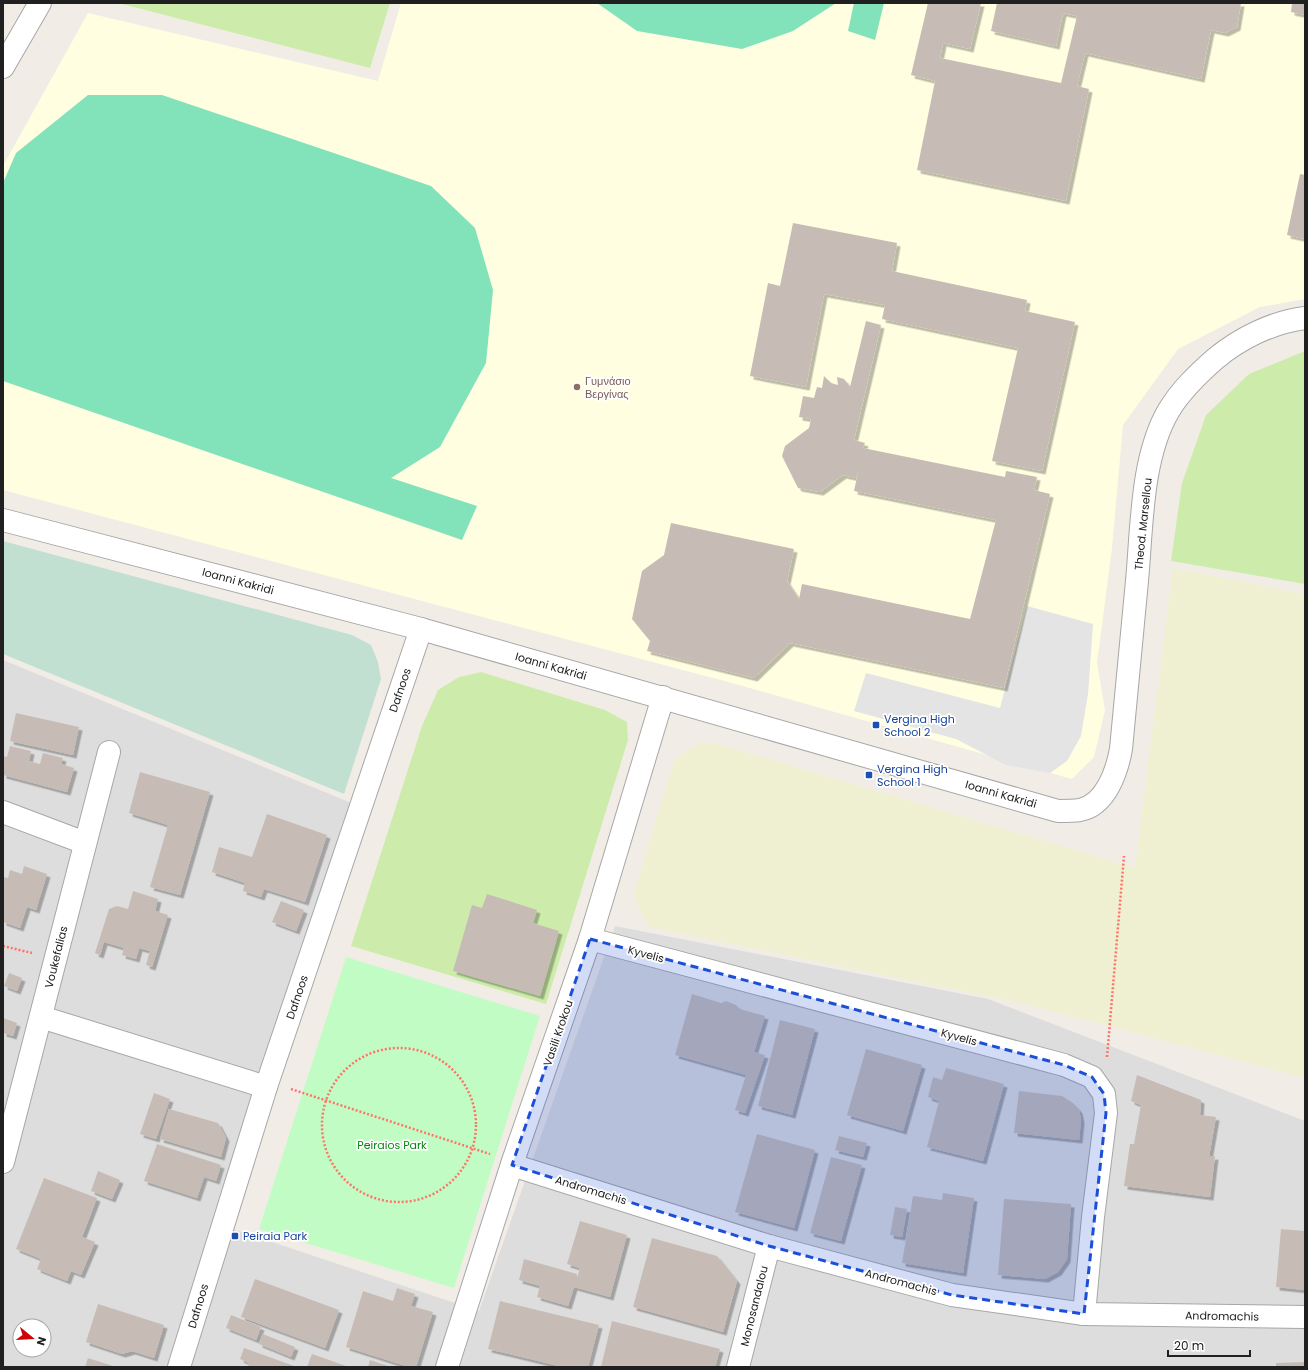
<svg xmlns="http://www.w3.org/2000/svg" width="1308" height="1370" viewBox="0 0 1308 1370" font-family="Poppins,sans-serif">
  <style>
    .residential { fill: #dedddd; fill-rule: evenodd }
    .education { fill: #fffee1 }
    .farmland { fill: #eff0d1 }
    .grass { fill: #cdecab }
    .wetland { fill: #c2e0d1 }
    .park { fill: #c2fcc5 }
    .pitch { fill: #82e2ba }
    .parking { fill: #e4e4e4 }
    .building { fill: #c6bcb5; filter: url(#shadow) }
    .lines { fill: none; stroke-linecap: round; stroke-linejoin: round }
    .minor-casing { stroke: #a7a7a7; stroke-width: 24 }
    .path { stroke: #ff7469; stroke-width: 2.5; stroke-dasharray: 2 2; stroke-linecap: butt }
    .minor { stroke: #fff; stroke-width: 22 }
    .marked { fill: #1d4ed8; fill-opacity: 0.2; stroke: #1d4ed8; stroke-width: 3; stroke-dasharray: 8 5; stroke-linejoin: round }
    .education-dot { fill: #8d6e63; stroke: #fff; stroke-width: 1.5 }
    .transit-dot { fill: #1a4fb4; stroke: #fff; stroke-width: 1.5 }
    .labels { text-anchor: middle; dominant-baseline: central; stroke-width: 3.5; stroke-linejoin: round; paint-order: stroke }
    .education-label { font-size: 11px; fill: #785e54; stroke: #fff; text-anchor: start }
    .street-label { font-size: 11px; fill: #202020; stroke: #fff }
    .transit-label { font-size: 11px; fill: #164399; stroke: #fff; text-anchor: start }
    .park-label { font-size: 11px; fill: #08850e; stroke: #fff }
  </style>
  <defs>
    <filter id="shadow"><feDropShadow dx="3.5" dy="3.5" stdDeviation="0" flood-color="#0004"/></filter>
  </defs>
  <rect width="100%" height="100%" fill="#f1ede6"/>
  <path class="residential" d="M3,660l368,151 -141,417 249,83 136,-385 373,73 317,122v246h-1302zM20,1326h24v24h-24z"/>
  <path class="education" d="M401,3h904v296l-45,8 -82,42 -55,76 -11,123 -15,115 8,47 -11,47 -22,22 -340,-96 -729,-193v-324l85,-153 290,68z"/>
  <path class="farmland" d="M1173,568l132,26v484l-283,-75 -373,-76 -16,-32 42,-136 23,-15h20l417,124z"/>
  <g class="grass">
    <path d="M118,3h272l-20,65z"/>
    <path d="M1305,351v233l-134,-23 11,-78 24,-68 43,-41z"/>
    <path d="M481,672l124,38 22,12 1,18 -82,264 -195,-58 71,-220 16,-36 21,-13z"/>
  </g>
  <path class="wetland" d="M3,541l349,94 19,10 7,17 3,17 -37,115 -341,-140z"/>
  <path class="park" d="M346,957l194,59 -86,272 -195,-59z"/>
  <g class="pitch">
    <path d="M597,3h239l-43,28 -51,18 -105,-18z"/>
    <path d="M854,3h30l-9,37 -27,-9z"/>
    <path d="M88,95h74l269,91 44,42 18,62 -7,73 -46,84 -49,31 86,28 -15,34 -459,-159v-198l13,-30z"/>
  </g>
  <path class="parking" d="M1027,606l66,18 -5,70 -7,42 -14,25 -17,12 -44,-8 -50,-26 -102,-28 12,-38 134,35z"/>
  <g class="building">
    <path d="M928,3h53l-11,46 -27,-6 -3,15 121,25 16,-67 -14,-3 -7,33 -65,-15 6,-28h244l-4,24 -12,6 -14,-3 -10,49 -116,-26 -8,33 12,3 -23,112 -149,-31 18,-89 -24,-6z"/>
    <path d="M1292,3h13v12l-14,-3z"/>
    <path d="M1300,174l5,1v64l-18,-4z"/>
    <path d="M793,223l104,20 -5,28 135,29 -2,11 50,11 -33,149 -50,-10 26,-113 -136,-29 3,-14 -61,-11 -18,93 -56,-11 18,-93 12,3z"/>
    <path d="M866,321l15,4 -27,115 11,3 -2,5 142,29 1,-6 31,6 -3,13 16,4 -46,194 -214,-45 -36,35 -107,-27 3,-10 -18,-22 10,-48 22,-16 7,-32 123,26 -7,32 12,18 3,-15 168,35 26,-99 -142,-29 5,-23 -3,10 -13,-3 -23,17 -22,-4 -16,-32 3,-10 24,-18 2,-9 -12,-2 4,-21 11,2 3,-11 5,1 2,-12 7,7 7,2 -1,-8 7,2 6,8z"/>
    <path d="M16,713l63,14 -6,28 -63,-14z"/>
    <path d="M10,746l21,5 -2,10 11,3 3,-11 20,5 -2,6 13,4 -7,24 -64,-17v-19l4,1z"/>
    <path d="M140,772l70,20 -30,103 -30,-8 18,-62 -39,-12z"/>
    <path d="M267,814l60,21 -22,67 -41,-13 -3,8 -18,-6 2,-8 -33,-11 7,-25 33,10z"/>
    <path d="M24,866l23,8 -11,36 -9,-3 -7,21 -17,-6v-45l5,1 2,-8 12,4z"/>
    <path d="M133,891l25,8 -3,12 13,4 -16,52 -6,-2 4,-14 -11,-3 -3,11 -14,-4 2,-7 -20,-6 -4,13 -5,-2 14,-44 8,-3 11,3z"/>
    <path d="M487,894l50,16 -4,13 26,8 -19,65 -87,-25 19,-66 10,3z"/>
    <path d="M281,901l23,9 -8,21 -24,-9z"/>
    <path d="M9,973l13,5 -5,13 -13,-5z"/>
    <path d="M692,994l29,9 5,-2 10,4 4,4 25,7 -11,36 11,3 -20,58 -10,-3 11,-35 -71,-20z"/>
    <path d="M3,1018l14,5 -4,13 -10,-3z"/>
    <path d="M780,1020l35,9 -23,86 -34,-9z"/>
    <path d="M866,1049l56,16 -19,66 -56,-16z"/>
    <path d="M946,1068l58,16 -21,77 -56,-14 12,-46 -11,-4 5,-20 9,3z"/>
    <path d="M1137,1075l64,25 -1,15 16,2 -7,40 6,-1 -5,41 -86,-11 6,-42h4l7,-39 -10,-4z"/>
    <path d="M1019,1091l43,5 11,7 6,7 2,10 -2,20 -65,-7z"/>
    <path d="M154,1093l16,6 -14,40 -16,-5z"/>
    <path d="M169,1109l49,14 8,15 -5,19 -61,-18z"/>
    <path d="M757,1134l58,16 -21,78 -59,-16z"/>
    <path d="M839,1136l28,7 -4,14 -28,-7z"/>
    <path d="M157,1144l64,21 -5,16 -12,-4 -7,21 -53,-17z"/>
    <path d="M831,1157l31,8 -21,76 -31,-8z"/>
    <path d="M98,1171l22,9 -8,19 -21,-8z"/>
    <path d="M44,1178l53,20 -15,39 13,5 -14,33 -10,-4 -4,10 -30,-12 4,-10 -25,-10z"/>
    <path d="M943,1193l31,5 -11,75 -61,-10 11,-67 29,4z"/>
    <path d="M1004,1199l67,5 -4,55 -9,13 -13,7 -47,-4z"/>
    <path d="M895,1207l12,2 -5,28 -12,-2z"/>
    <path d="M580,1221l47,14 -17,62 -36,-10 -6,19 -31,-9 3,-11 -21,-6 5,-21 53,15 -1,7 4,-13 -13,-4z"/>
    <path d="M1281,1229l24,2v59l-29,-3z"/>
    <path d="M652,1238l65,18 20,25 -14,51 -90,-25z"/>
    <path d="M255,1279l84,31 -14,38 -84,-31z"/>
    <path d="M397,1288l18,6 -4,12 22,6 -17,55h-7l-63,-20 17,-56 30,10z"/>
    <path d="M500,1301l99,24 -11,42h-25l-75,-18z"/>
    <path d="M98,1304l66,21 -10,33 -22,-7 -10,3 -36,-12z"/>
    <path d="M231,1315l30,12 -5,13 -30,-12z"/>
    <path d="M612,1321l108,28 -5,18h-114z"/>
    <path d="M263,1334l32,13 -4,10 -32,-13z"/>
    <path d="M244,1348l53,19h-49l1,-4 -9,-4z"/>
    <path d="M312,1354l37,13h-42z"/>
    <path d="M88,1358l28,9h-31z"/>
    <path d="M370,1360l18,6v1h-20z"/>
    <path d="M1305,1362v5h-29v-4z"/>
  </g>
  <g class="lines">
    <g class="minor-casing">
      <g id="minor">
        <path d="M3,67l37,-64"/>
        <path d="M3,520l418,109 637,182c7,0 15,0 22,-1 26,-5 37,-39 41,-61 5,-56 11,-112 16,-168 5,-54 4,-124 32,-171 12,-20 29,-36 46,-51 25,-21 58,-37 90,-41"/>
        <path d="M3,812l82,31"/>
        <path d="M590,939l474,126 28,12 12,17 2,19 -13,104 -9,97"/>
        <path d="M41,1017l225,70"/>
        <path d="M3,1162l106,-410"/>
        <path d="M512,1165l257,81 183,49 132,19 221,3"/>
        <path d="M179,1367l87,-280 155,-458"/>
        <path d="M447,1367l66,-206 77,-222 73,-242"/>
        <path d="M738,1367l31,-121"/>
      </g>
    </g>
    <g class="path">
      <path d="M3,946l29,7"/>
      <circle cx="399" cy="1125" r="77"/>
      <path d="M1107,1057l17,-201"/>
      <path d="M291,1089l199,65"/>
    </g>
    <use href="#minor" class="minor"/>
  </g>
  <path class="marked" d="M590,939l474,126 28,12 12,17 2,19 -22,201 -132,-19 -183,-49 -257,-81z"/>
  <circle class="education-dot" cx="577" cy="387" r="4"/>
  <g class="transit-dot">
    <rect x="872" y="721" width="8" height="8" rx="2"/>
    <rect x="865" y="771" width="8" height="8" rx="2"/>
    <rect x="231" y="1232" width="8" height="8" rx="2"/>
  </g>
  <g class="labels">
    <g class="education-label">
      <text x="585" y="381">Γυμνάσιο<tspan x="585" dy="13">Βεργίνας</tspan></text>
    </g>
    <g class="street-label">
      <text transform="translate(1143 524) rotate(-84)">Theod. Marsellou</text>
      <text transform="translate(238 581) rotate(15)">Ioanni Kakridi</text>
      <text transform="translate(551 666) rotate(16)">Ioanni Kakridi</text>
      <text transform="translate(400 690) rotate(-71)">Dafnoos</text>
      <text transform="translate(1001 794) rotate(16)">Ioanni Kakridi</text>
      <text transform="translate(646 954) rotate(15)">Kyvelis</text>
      <text transform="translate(56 957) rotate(-76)">Voukefalias</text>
      <text transform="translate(297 997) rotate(-71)">Dafnoos</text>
      <text transform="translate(558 1033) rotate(-71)">Vasili Krokou</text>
      <text transform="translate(959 1037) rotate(15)">Kyvelis</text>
      <text transform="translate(591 1190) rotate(17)">Andromachis</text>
      <text transform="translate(901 1282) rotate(15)">Andromachis</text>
      <text transform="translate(198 1306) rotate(-73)">Dafnoos</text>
      <text transform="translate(754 1306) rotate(-76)">Monosandalou</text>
      <text transform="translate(1222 1316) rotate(1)">Andromachis</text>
    </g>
    <g class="transit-label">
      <text x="884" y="719">Vergina High<tspan x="884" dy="13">School 2</tspan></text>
      <text x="877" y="769">Vergina High<tspan x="877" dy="13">School 1</tspan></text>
      <text x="243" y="1236">Peiraia Park</text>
    </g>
    <g class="park-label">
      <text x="392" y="1145">Peiraios Park</text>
    </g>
  </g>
  <rect width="1308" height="1370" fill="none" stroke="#202020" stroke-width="8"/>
  <g transform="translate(32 1338) rotate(108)"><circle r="19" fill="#ffffff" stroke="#a6a6a6"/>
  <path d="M0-3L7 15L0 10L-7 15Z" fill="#d00007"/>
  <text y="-6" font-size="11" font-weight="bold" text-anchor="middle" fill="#202020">N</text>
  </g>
  <path d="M1168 1350v6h82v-6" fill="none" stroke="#202020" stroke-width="2"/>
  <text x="1174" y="1350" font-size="12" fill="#202020" stroke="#ffffff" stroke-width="3" paint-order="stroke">20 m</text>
</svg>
